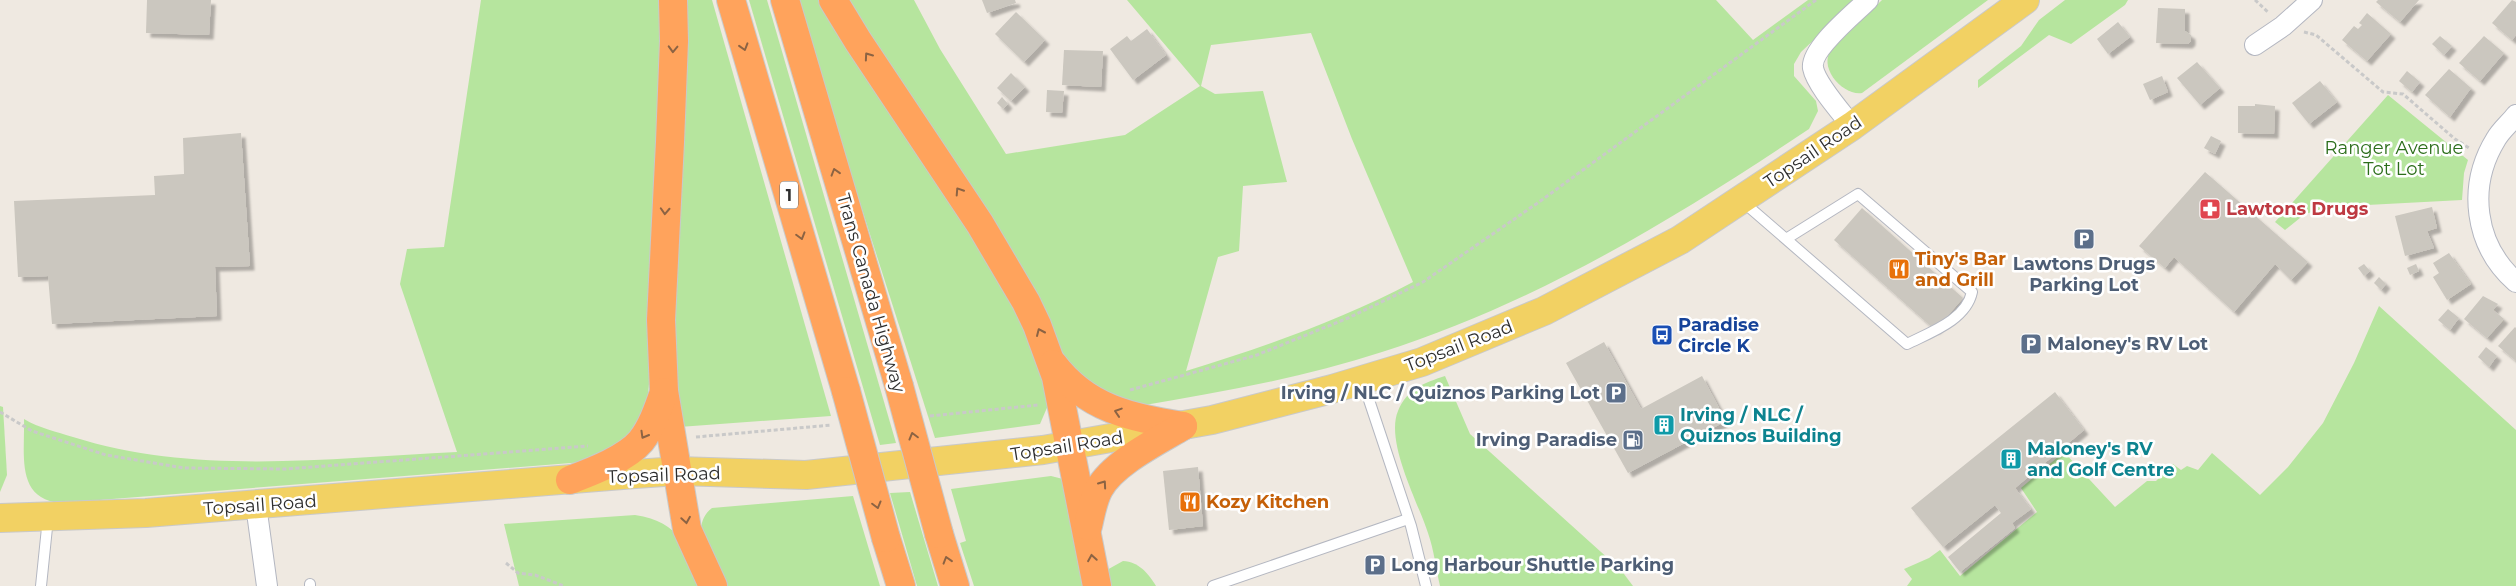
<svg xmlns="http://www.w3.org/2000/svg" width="2516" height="586" viewBox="0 0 2516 586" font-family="Montserrat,sans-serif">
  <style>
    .green { fill: #b6e59e; fill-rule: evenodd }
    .building { fill: #cbc7bf; filter: url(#shadow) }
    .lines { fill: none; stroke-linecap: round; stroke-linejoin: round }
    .lane-casing { stroke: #b4b7c1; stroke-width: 12 }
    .street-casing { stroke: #b4b7c1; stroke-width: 22 }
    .primary-casing { stroke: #c9c9c9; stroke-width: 30 }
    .highway-casing { stroke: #c9c9c9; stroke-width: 30 }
    .path { stroke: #c9c9c9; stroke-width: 3; stroke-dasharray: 4 2.5; stroke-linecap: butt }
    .lane { stroke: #fff; stroke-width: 10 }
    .street { stroke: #fff; stroke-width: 20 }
    .primary { stroke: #f2d163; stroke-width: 28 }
    .highway { stroke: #ffa35c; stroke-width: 28 }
    .highway-bridge-casing { stroke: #c9c9c9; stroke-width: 30; stroke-linecap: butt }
    .highway-bridge { stroke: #ffa35c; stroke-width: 28 }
    .oneway { stroke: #8c6343 }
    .labels { text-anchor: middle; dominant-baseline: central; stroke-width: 5; stroke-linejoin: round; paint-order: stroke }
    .shield { fill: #fff; stroke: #6d6d6d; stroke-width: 1 }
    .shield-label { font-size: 16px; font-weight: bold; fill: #2e2e2e }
    .park-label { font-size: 18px; fill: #2c6e1b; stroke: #fff }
    .street-label { font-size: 18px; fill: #2e2e2e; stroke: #fff }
    .health-label { font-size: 18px; font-weight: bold; fill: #be3a42; stroke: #fff; text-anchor: start }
    .food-label { font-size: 18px; font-weight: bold; fill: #c56008; stroke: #fff; text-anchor: start }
    .service-label { font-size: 18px; font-weight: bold; fill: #4e5e75; stroke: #fff; text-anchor: start }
    .transit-label { font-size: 18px; font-weight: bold; fill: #164399; stroke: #fff; text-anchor: start }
    .culture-label { font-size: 18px; font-weight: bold; fill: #0d838f; stroke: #fff; text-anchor: start }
  </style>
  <defs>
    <filter id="shadow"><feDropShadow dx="4.5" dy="4.5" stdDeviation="1" flood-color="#0004"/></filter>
  </defs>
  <rect width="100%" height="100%" fill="#efe9e1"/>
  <g class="green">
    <path d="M481,0h184l-16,384 -3,31 -4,11 -46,35 -535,42c-46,-4 -36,-49 -37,-84 15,9 33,13 49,18 124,39 258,21 384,15l-57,-168 7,-35 37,-2z"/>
    <path d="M681,0h31l119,416 -152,11 -4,-13 -3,-180z"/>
    <path d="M749,0h18l129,443 -16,2z"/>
    <path d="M797,0h29l149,229 65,120 9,54 -9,21 -105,14 -121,-379z"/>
    <path d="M846,0h68l26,49 66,105 119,-19 75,-49 -73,-86h589l37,40 55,-40h48l-55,52 -7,12v12l22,25 2,10 -9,18c-133,89 -272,174 -427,223 -79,26 -161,40 -243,54h-12l-56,-37zM1311,33l41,106 61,143c-72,38 -149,65 -227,89l32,-114 21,-6 4,-65 44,-4 -24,-91 -48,3 -14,-8 10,-41z"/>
    <path d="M1882,0h106l-126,93c-20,3 -45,-27 -30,-44z"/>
    <path d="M2065,0h63l-3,5 -54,39 -22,-9 -71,53v-8l43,-34 18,-26z"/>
    <path d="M2388,95l80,65 -4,13 -2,27 -133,7 -24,7 -20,16 -10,-8z"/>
    <path d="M2379,306l137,124v156h-609l5,-7 -8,-10 25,-11 11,-8 20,26 77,-64 -16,-24 43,-36 51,55 32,-26h9l17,-17 8,6 6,-4 11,4 14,-17 48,42 28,-28 35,-44 31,-60z"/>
    <path d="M1445,376l25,58 151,136 12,16h-193c-4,-17 -6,-36 -12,-53 -10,-31 -43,-91 -30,-122 9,-22 26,-28 47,-35z"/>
    <path d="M0,406l3,1 4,68 -7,17z"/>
    <path d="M1051,476l12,3 26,107h-115l-14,-43 6,-2 -15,-52z"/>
    <path d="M910,492l28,94h-21l-27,-93z"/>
    <path d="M853,496l27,90h-159c-9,-23 -34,-59 -9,-78z"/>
    <path d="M635,515c47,7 50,33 70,71h-186l-15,-62z"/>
    <path d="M1123,561c16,1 25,12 33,25h-49l-2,-15z"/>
  </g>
  <g class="building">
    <path d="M147,0h64l-2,35 -63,-2z"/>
    <path d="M982,0h33l1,3 -29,10z"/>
    <path d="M2378,0h41l-19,22 -24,-20z"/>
    <path d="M2512,0l4,2v33l-4,5 -20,-17z"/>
    <path d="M2158,8l27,1v22l6,4v6l-3,3 -32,-1z"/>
    <path d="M1016,12l29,28 -21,22 -29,-28z"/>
    <path d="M2367,13l24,21 -24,27 -25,-21 12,-14 4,3 4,-4 -3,-2z"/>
    <path d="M2118,22l12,15 -22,17 -11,-15z"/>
    <path d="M1147,29l19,26 -33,25 -23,-31 17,-13 4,5z"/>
    <path d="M2440,36l12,10 -8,9 -12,-11z"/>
    <path d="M2484,36l20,17 -24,28 -21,-18z"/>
    <path d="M1064,50l39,1 -2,36 -39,-2z"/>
    <path d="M2197,62l23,26 -20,17 -23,-27z"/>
    <path d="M2449,69l22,19 -21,29 -25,-22z"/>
    <path d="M2407,71l13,11 -8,10 -13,-11z"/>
    <path d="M1011,73l14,14 -14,14 -14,-13z"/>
    <path d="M2162,76l6,16 -18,8 -7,-16z"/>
    <path d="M2320,81l17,21 -28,22 -17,-21z"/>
    <path d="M1047,90l17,1 -2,22 -16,-1z"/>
    <path d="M1002,97l6,7 -5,5 -6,-6z"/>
    <path d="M2255,104l20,2 -1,28 -36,-1v-27h17z"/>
    <path d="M241,133l9,133 -35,1 2,49 -165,8 -4,-48 -30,1 -4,-76 141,-6 -1,-19 30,-2 -1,-36z"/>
    <path d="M2211,136l10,5 -6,13 -11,-6z"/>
    <path d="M2205,172l103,90 -17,18 -16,-16 -41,48 -60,-55 -9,11 -26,-22z"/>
    <path d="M2432,207l5,21 -10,3 7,17 -29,8 -10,-40z"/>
    <path d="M1862,208l101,90 -28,32 -101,-90z"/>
    <path d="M2449,253l22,31 -24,16 -14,-23 6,-4 -6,-10z"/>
    <path d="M2364,264l6,7 -6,5 -6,-8z"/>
    <path d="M2416,264l3,7 -9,4 -3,-7z"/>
    <path d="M2379,277l7,7 -5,6 -7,-7z"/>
    <path d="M2483,296l15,8 -5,6 11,9 -17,19 -23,-19z"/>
    <path d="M2448,309l11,9 -9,12 -12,-10z"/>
    <path d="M2515,327l1,1v33l-18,-15z"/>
    <path d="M1604,342l37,67 61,-33 24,45 -98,52 -62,-110z"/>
    <path d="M2486,347l11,9 -8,11 -11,-10z"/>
    <path d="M2055,392l29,38 -69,58 16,21 -19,14 3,5 -55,44 -12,-15 53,-44 -6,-8 -52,42 -32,-39z"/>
    <path d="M1198,467l5,59 -34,4 -6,-59z"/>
  </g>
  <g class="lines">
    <g class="lane-casing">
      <g id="lane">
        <path d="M1742,201l165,143c24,-12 59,-24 65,-52l-114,-98 -72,45"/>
        <path d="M1363,382l48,144 15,60"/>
        <path d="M310,584v2"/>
        <path d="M41,586l7,-68"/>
        <path d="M1213,586l195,-67"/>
      </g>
    </g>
    <g class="street-casing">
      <g id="street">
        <path d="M2255,45l28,-19 29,-26"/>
        <path d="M2516,115c-6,8 -15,15 -20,24 -29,47 -22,106 20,143"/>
        <path d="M1852,126c-11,-14 -36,-42 -39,-58 -3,-19 42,-55 55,-68"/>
        <path d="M256,505l11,81"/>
      </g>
    </g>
    <g class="primary-casing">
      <path id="primary" d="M0,518l146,-5 489,-39 43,-3 128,4 237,-25 169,-30 120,-31 90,-27 122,-51 136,-71 172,-114 173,-126"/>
    </g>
    <g class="highway-casing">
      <g id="highway">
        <path d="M673,0l1,41 -4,101 -9,178 3,71 23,138 26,57"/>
        <path d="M731,0l115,391"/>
        <path d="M785,0l114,386"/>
        <path d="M833,0l25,41 122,183 46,78 11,23 19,52 41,209"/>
        <path d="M1053,364c34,45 77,53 130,62"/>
        <path d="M570,480c21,-8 56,-21 71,-39 11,-14 17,-32 23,-49"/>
        <path d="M1088,526c3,-13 5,-26 11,-37 14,-26 59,-48 84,-63"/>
        <path d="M939,534l16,52"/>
        <path d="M886,538l15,48"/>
      </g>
    </g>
    <g class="path">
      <path d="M2255,0l14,13"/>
      <path d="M2304,32l12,3 67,57 20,2 52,45 14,9"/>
      <path d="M1130,390l127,-35 91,-37 75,-36 116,-80 277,-202"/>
      <path d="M0,412l32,19 74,24 78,13 102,1 302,-23"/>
      <path d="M930,416l108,-11"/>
      <path d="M696,437l136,-12"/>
      <path d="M506,563l12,10 17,2 29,11"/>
    </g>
    <use href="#lane" class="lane"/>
    <use href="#street" class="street"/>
    <use href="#primary" class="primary"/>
    <use href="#highway" class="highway"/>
    <g class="highway-bridge-casing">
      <g id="highway-bridge">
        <path d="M899,386l40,148"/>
        <path d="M846,391l40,147"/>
      </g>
    </g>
    <use href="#highway-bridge" class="highway-bridge"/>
  </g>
  <defs><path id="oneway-chevron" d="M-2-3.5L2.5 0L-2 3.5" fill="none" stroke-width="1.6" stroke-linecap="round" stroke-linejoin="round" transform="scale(1.25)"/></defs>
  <g class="oneway">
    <use href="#oneway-chevron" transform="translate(744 47) rotate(73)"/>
    <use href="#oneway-chevron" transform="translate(673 49) rotate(92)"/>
    <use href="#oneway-chevron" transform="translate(868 56) rotate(-125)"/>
    <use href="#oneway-chevron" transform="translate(835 172) rotate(-107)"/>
    <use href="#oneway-chevron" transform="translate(959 191) rotate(-123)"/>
    <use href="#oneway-chevron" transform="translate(665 211) rotate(93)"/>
    <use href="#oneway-chevron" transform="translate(801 236) rotate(74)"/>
    <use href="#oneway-chevron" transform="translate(1040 332) rotate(-114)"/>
    <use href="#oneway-chevron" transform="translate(1118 412) rotate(-162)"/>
    <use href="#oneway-chevron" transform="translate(644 435) rotate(120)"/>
    <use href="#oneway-chevron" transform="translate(913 436) rotate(-105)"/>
    <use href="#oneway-chevron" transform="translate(1103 484) rotate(-55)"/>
    <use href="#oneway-chevron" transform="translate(877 505) rotate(75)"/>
    <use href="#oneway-chevron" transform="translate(686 520) rotate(81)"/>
    <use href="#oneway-chevron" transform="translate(1092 558) rotate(-99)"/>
    <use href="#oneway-chevron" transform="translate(947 560) rotate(-107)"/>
  </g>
  <defs>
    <g id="pharmacy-square" transform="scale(1.125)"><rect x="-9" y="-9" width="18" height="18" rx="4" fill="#e0444e" stroke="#fff"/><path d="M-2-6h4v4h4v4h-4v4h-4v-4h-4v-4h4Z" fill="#fff"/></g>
    <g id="parking-square" transform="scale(1.125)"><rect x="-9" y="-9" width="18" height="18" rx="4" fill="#5c6f8a" stroke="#fff"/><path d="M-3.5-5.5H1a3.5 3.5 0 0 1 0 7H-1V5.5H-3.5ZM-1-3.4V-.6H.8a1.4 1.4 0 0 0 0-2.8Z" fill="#fff"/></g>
    <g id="restaurant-square" transform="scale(1.125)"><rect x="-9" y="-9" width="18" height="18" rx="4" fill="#e8710a" stroke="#fff"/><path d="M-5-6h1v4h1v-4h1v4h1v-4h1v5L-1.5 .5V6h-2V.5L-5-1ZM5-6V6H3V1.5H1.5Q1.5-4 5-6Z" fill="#fff"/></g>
    <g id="bus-square" transform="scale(1.125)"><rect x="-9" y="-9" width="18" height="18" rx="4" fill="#1a4fb4" stroke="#fff"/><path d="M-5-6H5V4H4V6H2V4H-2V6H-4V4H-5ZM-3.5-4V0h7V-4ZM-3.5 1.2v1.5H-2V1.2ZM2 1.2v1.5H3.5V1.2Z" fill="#fff"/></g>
    <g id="building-square" transform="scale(1.125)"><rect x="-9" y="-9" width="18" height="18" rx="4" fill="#0f9aa8" stroke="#fff"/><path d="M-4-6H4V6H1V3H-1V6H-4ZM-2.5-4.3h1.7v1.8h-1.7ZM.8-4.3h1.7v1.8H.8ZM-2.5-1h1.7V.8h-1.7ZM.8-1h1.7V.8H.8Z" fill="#fff"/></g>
    <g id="fuel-square" transform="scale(1.125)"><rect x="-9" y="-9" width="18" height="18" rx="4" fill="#5c6f8a" stroke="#fff"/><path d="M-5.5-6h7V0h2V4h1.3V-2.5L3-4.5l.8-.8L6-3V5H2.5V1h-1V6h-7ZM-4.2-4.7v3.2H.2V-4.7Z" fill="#fff"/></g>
  </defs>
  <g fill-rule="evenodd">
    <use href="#pharmacy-square" x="2210" y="209"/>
    <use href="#parking-square" x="2084" y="239"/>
    <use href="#restaurant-square" x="1899" y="269"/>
    <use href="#bus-square" x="1662" y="335"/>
    <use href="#parking-square" x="2031" y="344"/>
    <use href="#parking-square" x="1616" y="393"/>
    <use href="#building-square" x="1664" y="425"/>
    <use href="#fuel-square" x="1633" y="440"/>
    <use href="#building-square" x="2011" y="459"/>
    <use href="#restaurant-square" x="1190" y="502"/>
    <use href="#parking-square" x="1375" y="565"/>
  </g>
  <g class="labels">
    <rect class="shield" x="780" y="181.5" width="18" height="27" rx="4"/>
    <g class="shield-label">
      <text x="789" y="195">1</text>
    </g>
    <g class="park-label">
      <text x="2394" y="148">Ranger Avenue<tspan x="2394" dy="21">Tot Lot</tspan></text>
    </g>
    <g class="street-label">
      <text transform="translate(1813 152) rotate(-34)">Topsail Road</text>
      <text transform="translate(871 293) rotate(74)">Trans Canada Highway</text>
      <text transform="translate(1459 346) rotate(-21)">Topsail Road</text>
      <text transform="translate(1067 446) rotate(-9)">Topsail Road</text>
      <text transform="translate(664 475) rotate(-2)">Topsail Road</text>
      <text transform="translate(260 505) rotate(-4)">Topsail Road</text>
    </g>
    <g class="health-label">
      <text x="2226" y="209">Lawtons Drugs</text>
    </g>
    <g class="food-label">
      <text x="1915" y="259">Tiny's Bar<tspan x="1915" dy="21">and Grill</tspan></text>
      <text x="1206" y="502">Kozy Kitchen</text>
    </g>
    <g class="service-label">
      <text x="2084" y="264" text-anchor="middle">Lawtons Drugs<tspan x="2084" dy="21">Parking Lot</tspan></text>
      <text x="2047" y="344">Maloney's RV Lot</text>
      <text x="1600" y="393" text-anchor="end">Irving / NLC / Quiznos Parking Lot</text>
      <text x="1617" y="440" text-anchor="end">Irving Paradise</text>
      <text x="1391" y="565">Long Harbour Shuttle Parking</text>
    </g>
    <g class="transit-label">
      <text x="1678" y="325">Paradise<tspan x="1678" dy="21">Circle K</tspan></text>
    </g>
    <g class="culture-label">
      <text x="1680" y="415">Irving / NLC /<tspan x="1680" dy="21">Quiznos Building</tspan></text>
      <text x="2027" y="449">Maloney's RV<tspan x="2027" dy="21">and Golf Centre</tspan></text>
    </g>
  </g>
</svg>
